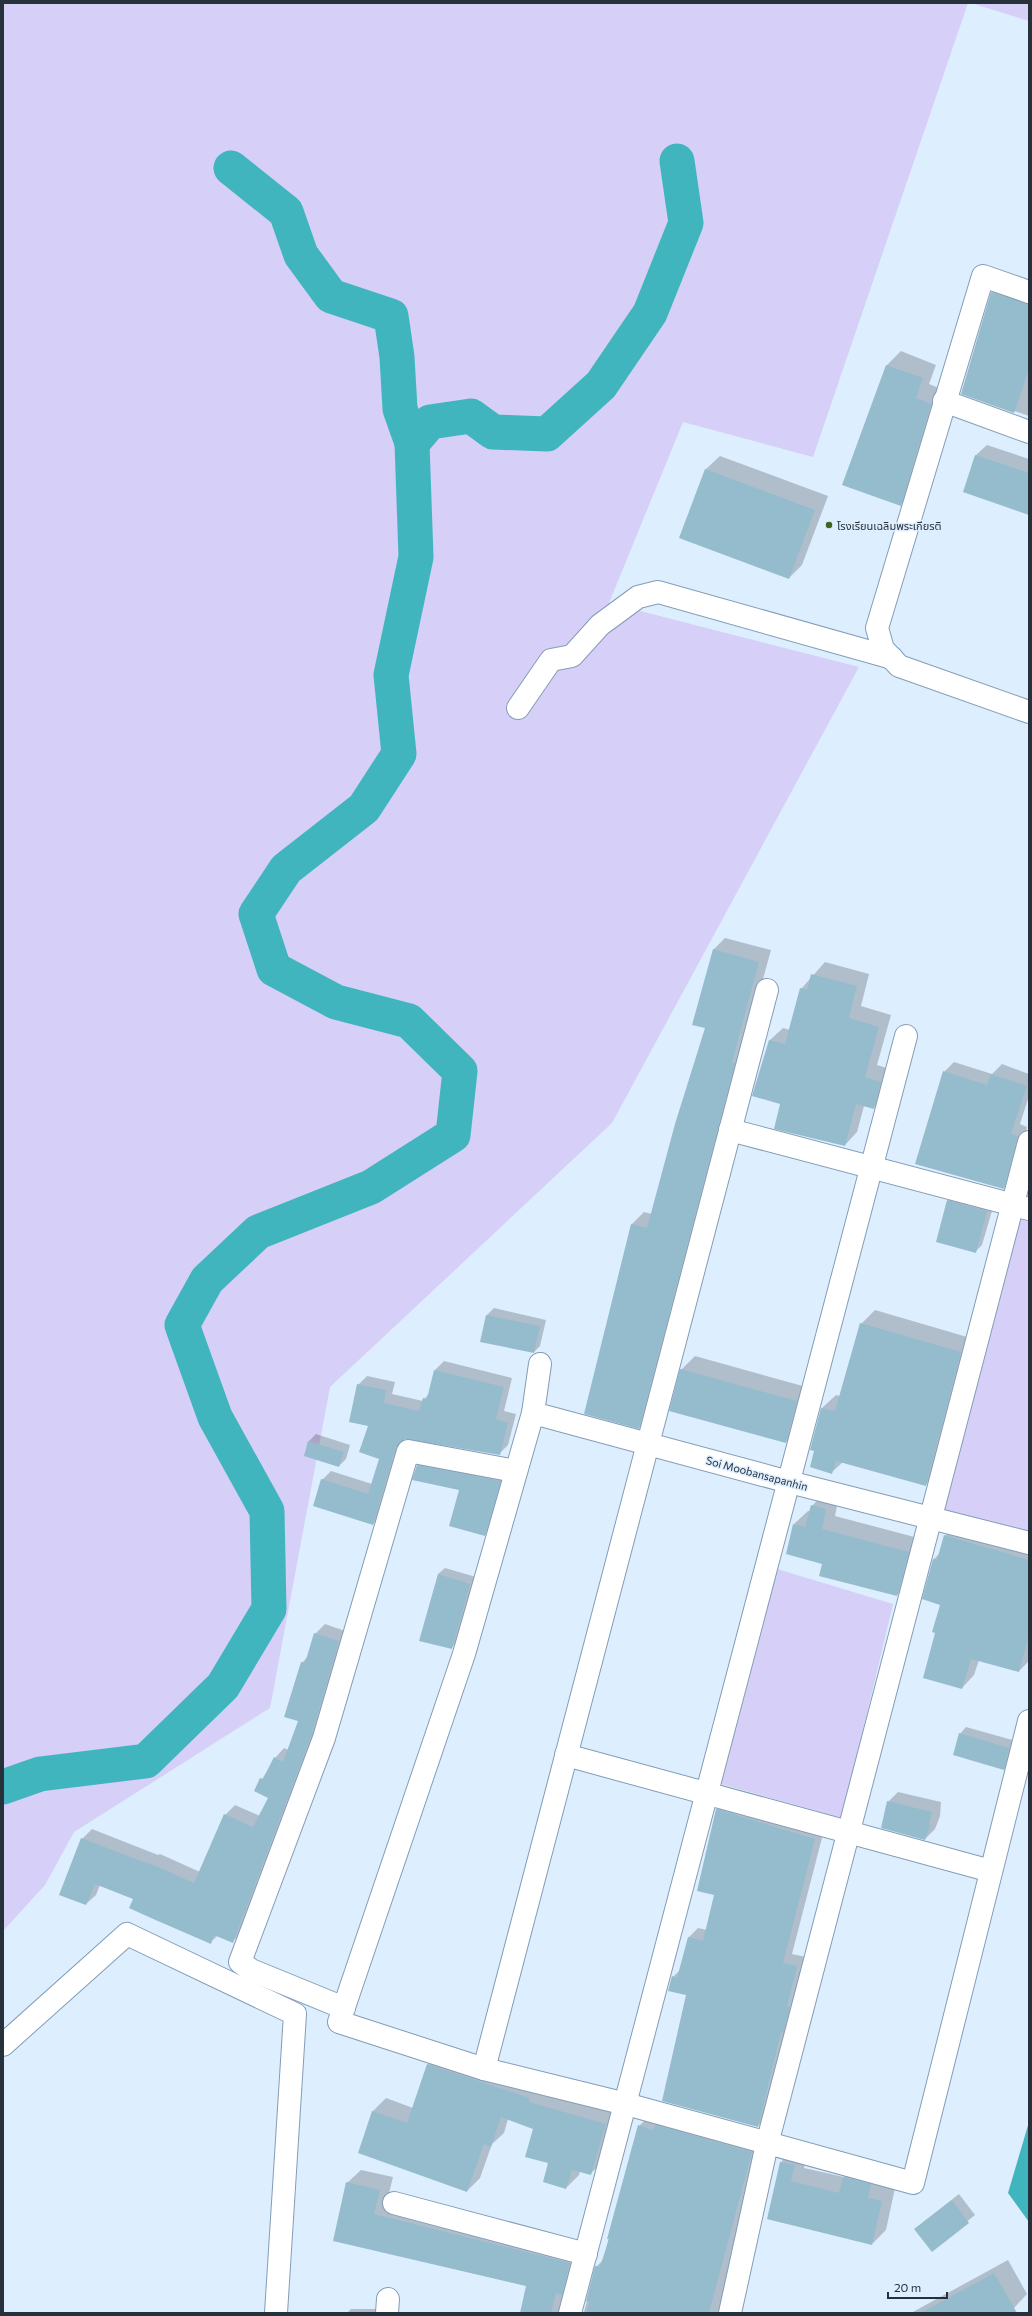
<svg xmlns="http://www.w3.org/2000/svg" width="1032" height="2316" viewBox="0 0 1032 2316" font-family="Commissioner,'Noto Sans Thai',sans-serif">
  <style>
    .green { fill: #d6cff7 }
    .water { fill: #41b5bd }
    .shadow { fill: #0003 }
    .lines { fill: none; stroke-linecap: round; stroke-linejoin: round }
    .river { stroke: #41b5bd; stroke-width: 35 }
    .building { fill: #95bccc }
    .minor-casing { stroke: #839db6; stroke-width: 24 }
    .minor { stroke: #fff; stroke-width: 22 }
    .poi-dot { fill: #3e6520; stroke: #ddeefe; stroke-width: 1.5 }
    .labels { text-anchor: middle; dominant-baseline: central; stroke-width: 3; stroke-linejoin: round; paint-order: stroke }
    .poi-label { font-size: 11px; fill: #27313c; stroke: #ddeefe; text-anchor: start }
    .street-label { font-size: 11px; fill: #27313c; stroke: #ddeefe }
  </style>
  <rect width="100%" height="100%" fill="#ddeefe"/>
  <g class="green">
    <path d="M3,3h965l-155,454 -130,-35 -74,181 250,64 -247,456 -282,264 -60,321 -196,124 -29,53 -42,46z"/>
    <path d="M971,3h58v18z"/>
    <path d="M1020,1214l9,3v315l-87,-22z"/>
    <path d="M777,1569l116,35 -51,214 -121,-34z"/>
  </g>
  <path class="water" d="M1029,2122v100l-21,-29z"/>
  <g class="shadow">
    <path d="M1002,282l27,10v124l-67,-23 30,-100z"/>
    <path d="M901,351l35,14 -7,19 15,6 -30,102 -14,13 -56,-21 43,-119z"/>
    <path d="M987,445l42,14v55l-65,-22 12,-37z"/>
    <path d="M720,456l108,40 -26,69 -13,13 -108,-41 25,-68z"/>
    <path d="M725,938l46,12 -28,101 -92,365 -12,12 -53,-15 46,-189 12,-12 8,2 54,-186 7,-78z"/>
    <path d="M825,962l44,12 -8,32 30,9 -14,50 16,5 -7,26 -13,12 -9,-2 -7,26 -12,13 -63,-42 -29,-8 17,-55 13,-12 7,2 11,-41z"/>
    <path d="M954,1062l38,12 10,-10 27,10v22l-9,28 7,3 -14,51 -10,10 -59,-116z"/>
    <path d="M955,1194l39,10 -12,41 -7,7 -27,-51z"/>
    <path d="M494,1308l52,12 -6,26 -6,6 -52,-11 5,-26z"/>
    <path d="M875,1310l99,29 -34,132 -14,13 -83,-22 -11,10 -17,-22 -4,-1 11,-41 14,-13 4,1 21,-72z"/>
    <path d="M695,1356l115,32 -11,41 -13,13 -105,-72z"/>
    <path d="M444,1361l68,17 -8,33 12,3 -8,31 -9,9 -95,-16 -22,77 -9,9 -51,-44 9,-9 41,13 8,-26 -22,-73 9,-9 28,6 -3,12 31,7 7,-9 5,-22z"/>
    <path d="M316,1434l34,11 -4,14 -7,7 -34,-11 4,-14z"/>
    <path d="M424,1459l83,15 -16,54 -7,7 -24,-46 -42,-23z"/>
    <path d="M825,1492l14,4 -4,20 87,23 -11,43 -14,13 -74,-31 -29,-40 14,-13h2l2,-5z"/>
    <path d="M957,1523l72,22v116l-10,10 -40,-11 -5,15 -12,13 -26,-55 5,-29 -17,-5 10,-40 6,-6 5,-17z"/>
    <path d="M445,1568l31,9 -18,64 -7,7 -13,-74z"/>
    <path d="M325,1624l23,8 -27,92 -79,208 -10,10 -15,-6 -6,6 -77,-44 -34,-13 -4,10 -10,9 -4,-65 10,-10 66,26 2,-1 40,18 25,-57 10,-10 25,11 9,-18 -14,-7 20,-33 9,-10 5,2 10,-29 3,-58 6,-7 7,-22z"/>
    <path d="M966,1727l50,14 -6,21 -6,7 -44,-35z"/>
    <path d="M898,1792l43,10 -1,14 -5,13 -10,10 -37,-37z"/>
    <path d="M726,1800l98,30 -32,124 14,3 -39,160 -9,9 -71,-131 -14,-18 8,-8 8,-32 9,-9 9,2 9,-36 1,-85z"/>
    <path d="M441,2052l177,59 -15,51 -13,12 -10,-3 -1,4 -13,13 -17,-25 -15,-35 -26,-9 -4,14 -12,11 -12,34 -13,13 -108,-39 14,-41 13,-13 27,10 15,-44z"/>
    <path d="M652,2113l113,26 -47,174h-197l6,-27 -193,-46 13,-57 14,-13 32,7 -6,24 196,49 -8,59 9,3 12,-45 7,-7 36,-134z"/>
    <path d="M795,2149l13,3 -4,16 40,9 14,-13 37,24 -9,42 -14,14 -104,-25 13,-57z"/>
    <path d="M959,2194l16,21 -43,35 -10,-27z"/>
    <path d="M1008,2260l19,34 -13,14 -10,5h-93z"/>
    <path d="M351,2309h26v4h-30z"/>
  </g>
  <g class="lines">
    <g class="river">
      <path d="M231,168l55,44 15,43 30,41 60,20 6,41 3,52 12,34"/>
      <path d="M3,1787l37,-13 106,-13 77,-75 46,-77 -2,-98 -52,-94 -33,-92 25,-45 51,-48 113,-45 82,-52 7,-64 -51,-50 -73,-19 -62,-33 -18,-55 30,-45 78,-61 35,-54 -8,-79 25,-118 -4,-114 18,-21 41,-6 22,16 54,2 54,-49 49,-72 36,-90 -9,-62"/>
    </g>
  </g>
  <g class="building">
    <path d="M991,292l38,12v65l-15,44 -53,-19z"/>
    <path d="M886,365l37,13 -7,20 15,6 -30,102 -59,-21z"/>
    <path d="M975,455l54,18v42l-66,-23z"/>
    <path d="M705,469l110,41 -26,69 -110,-41z"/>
    <path d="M713,949l46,13 -27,100 3,1 -96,366 -55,-15 47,-190 16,4 28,-104 30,-96 -13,-3z"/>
    <path d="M811,974l46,12 -8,32 30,9 -14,50 16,5 -7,27 -18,-5 -11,42 -71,-17 6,-25 -28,-8 17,-56 16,4 15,-56 7,2z"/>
    <path d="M943,1071l44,14 4,-11 36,12 -16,48 7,2 -14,53 -89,-25z"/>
    <path d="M947,1200l40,11 -11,42 -40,-11z"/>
    <path d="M486,1315l54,11 -6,27 -54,-11z"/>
    <path d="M860,1323l101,29 -35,134 -90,-25 -4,13 -22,-7 4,-16 -4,-1 11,-42 14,3z"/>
    <path d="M680,1369l117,32 -11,42 -117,-32z"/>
    <path d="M434,1370l70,17 -8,32 12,4 -8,32 -95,-16 -9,8 -23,78 -60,-19 8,-27 47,15 11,-35 -20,-7 9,-26 -19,-4 8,-38 29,6 -2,13 35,8 4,-13 4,1z"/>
    <path d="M308,1441l36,11 -5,15 -35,-11z"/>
    <path d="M417,1465l84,16 -16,55 -36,-10 10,-36 -47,-10z"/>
    <path d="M811,1505l15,4 -4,20 87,23 -12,44 -78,-20 3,-12 -36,-10 7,-30 12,3z"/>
    <path d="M944,1535l85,25v75l-10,37 -48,-13 -9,30 -39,-11 12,-45 -3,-1 8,-27 -18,-6 11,-40 4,1z"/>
    <path d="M438,1574l32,10 -18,65 -33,-8z"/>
    <path d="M314,1633l25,8 -27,93 -79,209 -19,-8 -3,9 -60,-26 -22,-10 4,-9 -38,-15 -9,21 -27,-10 22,-57 68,26v-1l45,20 30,-69 29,13 15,-29 -14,-7 6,-13 3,1 11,-22 9,5 15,-41 -14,-4 17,-55 4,1z"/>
    <path d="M959,1733l50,15 -5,22 -51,-15z"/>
    <path d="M887,1801l45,11 -3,13 1,1 -5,14 -44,-12z"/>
    <path d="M716,1809l99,30 -32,124 14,3 -10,41h3l-7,26 -2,-1 -23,95 -96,-26 24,-106 -18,-4 4,-15 5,2 11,-41 15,4 11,-46 -17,-4z"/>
    <path d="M427,2064l103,34 -1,4 77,22 -15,51 -19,-5 -6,19 -23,-7 5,-19 -23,-6 8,-28 -32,-12 -10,30 -7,-3 -17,48 -109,-39 14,-42 35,12z"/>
    <path d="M638,2125l14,5 4,-5 96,27 -43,161h-123l4,-11 -4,-1 9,-35 5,1 9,-28h-2z"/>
    <path d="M780,2162l15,3 -4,16 48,12 4,-16 28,7 -3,14 14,3 -10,44 -105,-26z"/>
    <path d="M346,2182l34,8 -6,24 196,49 -8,32 -6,-2 -5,20h-31l6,-27 -193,-45z"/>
    <path d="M952,2200l17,23 -37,29 -18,-23z"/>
    <path d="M994,2273l23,40h-96z"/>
  </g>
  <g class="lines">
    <g class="minor-casing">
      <g id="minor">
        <path d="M1029,292l-46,-16 -106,352 6,21 16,17 130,46"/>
        <path d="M944,401l85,31"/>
        <path d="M518,708l33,-48 21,-4 28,-31 38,-28 20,-5 234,66"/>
        <path d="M730,1130l299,79"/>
        <path d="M540,1364l-7,49 256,69 240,61"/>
        <path d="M533,1413l-69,241 -125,368 145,47 142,35 287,79 116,-462"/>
        <path d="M566,1755l425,116"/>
        <path d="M344,2008l-93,-38 -11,-8 84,-224 84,-287 107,20"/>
        <path d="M3,2045l124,-111 168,80 -19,299"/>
        <path d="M484,2069l283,-1079"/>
        <path d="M394,2203l192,51"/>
        <path d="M387,2313l1,-14"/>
        <path d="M570,2313l336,-1277"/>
        <path d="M730,2313l37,-169 262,-1002"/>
      </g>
    </g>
    <use href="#minor" class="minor"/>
  </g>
  <circle class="poi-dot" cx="829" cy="525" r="4"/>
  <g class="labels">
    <g class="poi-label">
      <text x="837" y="525">โรงเรียนเฉลิมพระเกียรติ</text>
    </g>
    <g class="street-label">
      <text transform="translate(757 1473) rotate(15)">Soi Moobansapanhin</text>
    </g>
  </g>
  <rect width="1032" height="2316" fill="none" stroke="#27313c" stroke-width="8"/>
  <path d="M888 2292v6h59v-6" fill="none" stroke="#27313c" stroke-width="2"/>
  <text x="894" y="2292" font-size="12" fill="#27313c" stroke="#ddeefe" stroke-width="3" paint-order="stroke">20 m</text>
</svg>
